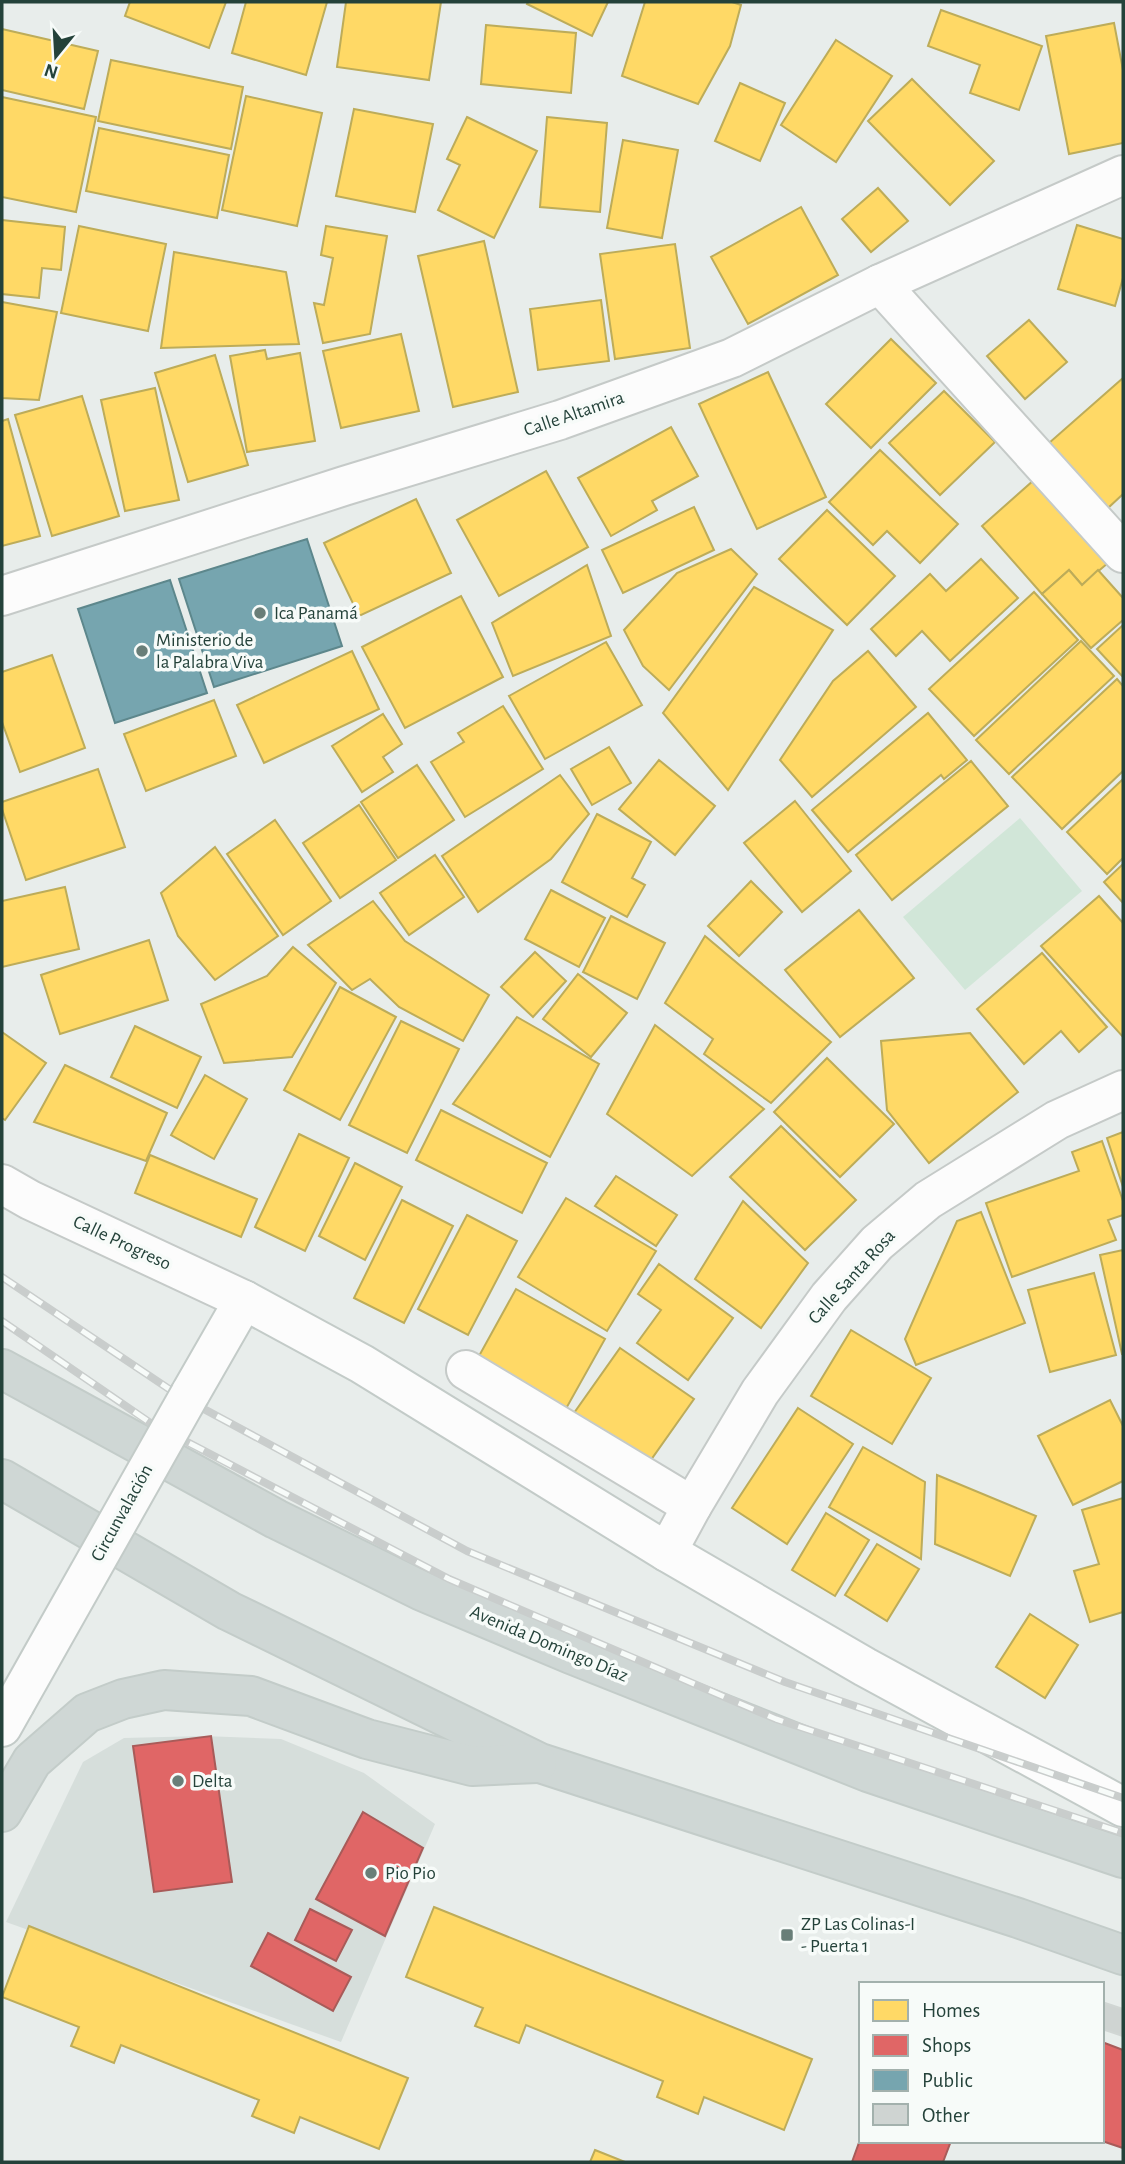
<svg xmlns="http://www.w3.org/2000/svg" width="1125" height="2164" viewBox="0 0 1125 2164" font-family="'Alegreya Sans',sans-serif">
  <style>
    .built { fill: #d6dedb }
    .green { fill: #d1e6d8 }
    .homes { fill: #ffd966; stroke: #bdac59; stroke-width: 2 }
    .shops { fill: #e06666; stroke: #a85b59; stroke-width: 2 }
    .public { fill: #76a5af; stroke: #5d878c; stroke-width: 2 }
    .building { fill: #cfd4d2; stroke: #d1d6d4; stroke-width: 2 }
    .lines { fill: none; stroke-linecap: round; stroke-linejoin: round }
    .minor-casing { stroke: #c5cac8; stroke-width: 42 }
    .secondary-casing { stroke: #c3cbc8; stroke-width: 42 }
    .primary-casing { stroke: #c3ccc9; stroke-width: 42 }
    .minor { stroke: #fcfcfc; stroke-width: 38 }
    .secondary { stroke: #fcfcfc; stroke-width: 38 }
    .primary { stroke: #cfd7d5; stroke-width: 38 }
    .rail-casing { stroke: #c9cdcc; stroke-width: 8 }
    .rail { stroke: #f7fbf9; stroke-width: 5; stroke-dasharray: 16; stroke-linecap: butt }
    .secondary-bridge-casing { stroke: #c3cbc8; stroke-width: 42; stroke-linecap: butt }
    .secondary-bridge { stroke: #fcfcfc; stroke-width: 38 }
    .poi-dot { fill: #697e78; stroke: #f7fbf9; stroke-width: 2.5 }
    .labels { text-anchor: middle; dominant-baseline: central; stroke-width: 7; stroke-linejoin: round; paint-order: stroke }
    .street-label { font-size: 19px; fill: #24423a; stroke: #f7fbf9 }
    .poi-label { font-size: 19px; fill: #24423a; stroke: #f7fbf9; text-anchor: start }
  </style>
  <rect width="100%" height="100%" fill="#e8edeb"/>
  <path class="built" d="M204,1736l77,3 83,34 71,51 -94,218 -335,-120 77,-160 41,-24z"/>
  <path class="green" d="M1020,818l62,73 -117,99 -62,-73z"/>
  <g class="homes">
    <path d="M130,2h96l-17,46 -84,-32z"/>
    <path d="M246,2h81l-21,73 -74,-22z"/>
    <path d="M346,2h95l-12,78 -92,-13z"/>
    <path d="M528,2h80l-16,34 -65,-32z"/>
    <path d="M645,2h87l9,3 -11,41 -32,58 -76,-28z"/>
    <path d="M941,10l101,36 -23,64 -49,-17 10,-28 -52,-19z"/>
    <path d="M1114,23l9,47v73l-54,11 -23,-118z"/>
    <path d="M486,25l90,8 -5,60 -90,-9z"/>
    <path d="M2,29l96,22 -14,58 -82,-19z"/>
    <path d="M836,40l56,36 -56,86 -55,-37z"/>
    <path d="M111,60l132,27 -12,62 -133,-28z"/>
    <path d="M912,79l82,82 -44,44 -82,-84z"/>
    <path d="M740,83l45,20 -25,58 -45,-20z"/>
    <path d="M246,96l76,17 -25,113 -75,-16z"/>
    <path d="M2,97l94,20 -20,95 -74,-15z"/>
    <path d="M354,109l79,15 -18,88 -79,-16z"/>
    <path d="M467,117l70,34 -43,87 -56,-28 22,-45 -13,-6z"/>
    <path d="M547,117l60,6 -7,89 -60,-5z"/>
    <path d="M99,128l130,27 -12,63 -131,-27z"/>
    <path d="M623,140l55,10 -16,88 -55,-10z"/>
    <path d="M878,188l30,33 -37,31 -29,-33z"/>
    <path d="M801,207l37,68 -90,49 -37,-67z"/>
    <path d="M2,220l63,7 -4,43 -19,-2 -3,30 -37,-4z"/>
    <path d="M1077,225l46,14v39l-8,28 -57,-17z"/>
    <path d="M79,226l87,18 -18,87 -87,-18z"/>
    <path d="M326,226l61,10 -17,98 -47,9 -9,-40 10,2 9,-47 -12,-3z"/>
    <path d="M484,241l34,151 -65,15 -35,-151z"/>
    <path d="M675,244l15,104 -75,11 -15,-105z"/>
    <path d="M174,252l112,20 13,72 -138,4z"/>
    <path d="M601,300l8,61 -71,9 -8,-61z"/>
    <path d="M2,302l55,10 -18,88 -37,-2z"/>
    <path d="M1029,320l38,42 -42,37 -38,-43z"/>
    <path d="M401,334l18,77 -78,17 -18,-77z"/>
    <path d="M891,339l45,44 -65,65 -45,-44z"/>
    <path d="M265,350l2,9 33,-6 15,88 -68,11 -17,-96z"/>
    <path d="M215,355l33,110 -60,17 -33,-109z"/>
    <path d="M768,372l58,125 -69,32 -58,-125z"/>
    <path d="M1123,378v116l-15,14 -59,-65z"/>
    <path d="M155,388l24,112 -54,11 -24,-111z"/>
    <path d="M944,391l51,51 -55,53 -51,-52z"/>
    <path d="M82,396l37,120 -67,20 -37,-121z"/>
    <path d="M8,419l32,117 -38,10v-125z"/>
    <path d="M671,427l27,49 -46,25 5,9 -46,26 -33,-58z"/>
    <path d="M880,450l78,74 -38,39 -33,-32 -14,14 -44,-43z"/>
    <path d="M546,471l42,76 -89,49 -42,-76z"/>
    <path d="M1034,480l74,83 -26,22 -13,-15 -27,24 -60,-68z"/>
    <path d="M416,499l35,74 -92,43 -35,-73z"/>
    <path d="M694,507l20,43 -91,43 -21,-43z"/>
    <path d="M827,510l68,66 -48,49 -68,-66z"/>
    <path d="M731,549l26,25 -88,116 -26,-24 -19,-36 53,-57z"/>
    <path d="M981,559l37,39 -68,63 -28,-30 -26,25 -25,-27 59,-55 16,17z"/>
    <path d="M587,565l24,71 -98,40 -21,-53z"/>
    <path d="M1069,570l13,15 16,-15 25,28v22l-32,28 -49,-54z"/>
    <path d="M754,587l79,43 -105,160 -65,-77z"/>
    <path d="M1034,592l44,48 -104,96 -45,-47z"/>
    <path d="M461,596l42,81 -98,51 -43,-81z"/>
    <path d="M1123,625v52l-26,-28z"/>
    <path d="M1081,641l33,35 -105,98 -33,-34z"/>
    <path d="M606,642l36,63 -97,54 -36,-63z"/>
    <path d="M352,651l27,58 -115,54 -27,-58z"/>
    <path d="M868,651l48,56 -104,90 -32,-37 53,-79z"/>
    <path d="M52,655l33,93 -65,24 -18,-50v-50z"/>
    <path d="M1117,679l6,7v85l-61,58 -50,-52z"/>
    <path d="M214,700l22,56 -90,35 -22,-57z"/>
    <path d="M503,706l40,63 -78,48 -34,-55 33,-20 -6,-9z"/>
    <path d="M928,713l39,47 -23,19 -3,-4 -93,77 -36,-42z"/>
    <path d="M383,714l19,30 -19,13 10,15 -31,20 -30,-46z"/>
    <path d="M609,747l22,36 -39,22 -21,-36z"/>
    <path d="M659,760l56,46 -40,49 -56,-46z"/>
    <path d="M971,761l37,45 -116,94 -36,-45z"/>
    <path d="M417,765l37,55 -56,38 -37,-56z"/>
    <path d="M98,769l27,78 -99,33 -24,-71v-7z"/>
    <path d="M560,775l29,39 -38,45 -73,53 -36,-56z"/>
    <path d="M1123,779v79l-16,16 -40,-42z"/>
    <path d="M795,801l56,70 -49,41 -58,-69z"/>
    <path d="M359,805l37,55 -56,38 -37,-55z"/>
    <path d="M597,814l54,28 -19,36 13,7 -18,32 -65,-35z"/>
    <path d="M275,820l56,81 -48,34 -56,-81z"/>
    <path d="M215,847l63,89 -63,44 -37,-44 -17,-43z"/>
    <path d="M435,855l29,42 -55,38 -29,-42z"/>
    <path d="M1123,864v39l-19,-21z"/>
    <path d="M751,881l31,31 -43,44 -31,-30z"/>
    <path d="M65,887l14,62 -77,18v-66z"/>
    <path d="M551,890l54,28 -26,49 -54,-28z"/>
    <path d="M1099,896l24,27v114l-82,-91z"/>
    <path d="M373,901l32,40 84,54 -26,46 -64,-34 -29,-28 -18,11 -44,-45z"/>
    <path d="M859,910l55,68 -74,59 -55,-67z"/>
    <path d="M611,916l54,27 -28,56 -54,-27z"/>
    <path d="M705,936l126,106 -60,61 -67,-49 9,-15 -48,-36z"/>
    <path d="M149,940l19,60 -108,34 -19,-59z"/>
    <path d="M293,947l43,36 -44,74 -68,6 -23,-59 66,-28z"/>
    <path d="M535,952l31,29 -33,36 -32,-30z"/>
    <path d="M1042,953l65,74 -28,25 -18,-21 -37,33 -47,-55z"/>
    <path d="M578,974l49,39 -36,44 -48,-38z"/>
    <path d="M340,987l56,30 -56,103 -56,-30z"/>
    <path d="M517,1017l82,47 -49,93 -97,-53z"/>
    <path d="M401,1021l58,28 -52,104 -58,-28z"/>
    <path d="M655,1025l109,84 -72,67 -85,-62z"/>
    <path d="M135,1026l66,31 -24,51 -66,-31z"/>
    <path d="M2,1032l44,31 -41,57 -3,-2z"/>
    <path d="M970,1033l48,59 -89,71 -42,-53 -6,-69z"/>
    <path d="M827,1058l67,66 -54,53 -66,-65z"/>
    <path d="M65,1065l102,48 -21,48 -112,-39z"/>
    <path d="M205,1075l42,24 -33,60 -43,-24z"/>
    <path d="M441,1110l106,53 -25,50 -106,-53z"/>
    <path d="M781,1126l75,74 -51,50 -75,-73z"/>
    <path d="M1123,1132v55l-16,-49z"/>
    <path d="M299,1134l50,24 -44,93 -50,-24z"/>
    <path d="M1102,1141l21,60v14l-15,5 8,20 -104,37 -26,-74 93,-32 -7,-19z"/>
    <path d="M150,1155l107,44 -16,38 -106,-44z"/>
    <path d="M355,1163l47,24 -37,73 -46,-24z"/>
    <path d="M616,1176l61,39 -21,31 -61,-40z"/>
    <path d="M566,1198l90,53 -49,80 -89,-54z"/>
    <path d="M402,1200l51,26 -49,97 -50,-25z"/>
    <path d="M743,1201l65,62 -47,65 -66,-49z"/>
    <path d="M981,1212l44,111 -109,42 -11,-26 52,-118z"/>
    <path d="M467,1215l50,26 -49,94 -50,-26z"/>
    <path d="M1123,1250v104h-1l-22,-99z"/>
    <path d="M659,1264l74,54 -45,62 -51,-37 24,-33 -23,-16z"/>
    <path d="M1094,1273l22,82 -66,17 -22,-82z"/>
    <path d="M516,1289l89,50 -42,75 -89,-49z"/>
    <path d="M851,1330l80,48 -39,66 -81,-48z"/>
    <path d="M620,1348l74,51 -46,65 -74,-51z"/>
    <path d="M1110,1400l13,26v55l-50,24 -35,-69z"/>
    <path d="M798,1408l55,36 -66,100 -55,-36z"/>
    <path d="M863,1447l62,35 -4,77 -92,-52z"/>
    <path d="M937,1475l99,41 -26,60 -75,-32z"/>
    <path d="M1123,1498v114l-33,10 -16,-51 25,-7 -17,-54z"/>
    <path d="M826,1513l43,27 -34,56 -43,-26z"/>
    <path d="M877,1544l42,25 -32,52 -42,-26z"/>
    <path d="M1030,1614l48,31 -33,53 -49,-31z"/>
    <path d="M434,1907l378,152 -28,71 -80,-33 -6,17 -41,-17 6,-16 -137,-56 -7,18 -44,-17 8,-18 -77,-31z"/>
    <path d="M29,1926l379,152 -29,71 -79,-32 -6,16 -42,-17 7,-16 -138,-55 -7,18 -43,-17 8,-19 -77,-30z"/>
    <path d="M595,2150l30,12h-35z"/>
  </g>
  <g class="shops">
    <path d="M211,1736l21,146 -78,10 -21,-146z"/>
    <path d="M363,1812l60,36 -38,88 -69,-37z"/>
    <path d="M310,1909l42,21 -16,31 -41,-21z"/>
    <path d="M268,1933l83,44 -18,34 -82,-45z"/>
    <path d="M1102,2042l21,8v98l-21,-7z"/>
    <path d="M861,2137v4h90l-8,21h-91z"/>
  </g>
  <g class="public">
    <path d="M307,539l35,107 -128,41 -35,-108z"/>
    <path d="M170,580l37,113 -92,30 -37,-114z"/>
  </g>
  <path class="building" d="M1102,2002l21,7v27l-21,-7z"/>
  <g class="lines">
    <g class="minor-casing">
      <g id="minor">
        <path d="M880,284l243,269"/>
        <path d="M2,596l342,-110 216,-66 172,-62 148,-74 243,-109"/>
        <path d="M2,1184l28,16 214,100"/>
        <path d="M466,1370l226,136"/>
        <path d="M667,1552l25,-46 68,-114 69,-95 48,-54 51,-43 129,-80 66,-30"/>
      </g>
    </g>
    <g class="secondary-casing">
      <g id="secondary">
        <path d="M190,1394l54,-94 118,64 305,188 198,115 258,140"/>
        <path d="M2,1727l13,-23"/>
      </g>
    </g>
    <g class="primary-casing">
      <g id="primary">
        <path d="M2,1369l274,150 146,72 149,63 297,118 255,86"/>
        <path d="M2,1479l227,132 311,152 478,155 105,37"/>
        <path d="M2,1812l30,-51 55,-48 36,-14 41,-9 87,6 116,43 105,27 65,-3"/>
      </g>
    </g>
    <use href="#minor" class="minor"/>
    <use href="#secondary" class="secondary"/>
    <use href="#primary" class="primary"/>
    <g class="rail-casing">
      <g id="rail">
        <path d="M2,1277l176,118 289,156 318,131 338,116"/>
        <path d="M2,1321l147,101 300,157 327,140 347,114"/>
      </g>
    </g>
    <use href="#rail" class="rail"/>
    <g class="secondary-bridge-casing">
      <path id="secondary-bridge" d="M15,1704l175,-310"/>
    </g>
    <use href="#secondary-bridge" class="secondary-bridge"/>
  </g>
  <g class="poi-dot">
    <circle cx="260" cy="613" r="7"/>
    <circle cx="142" cy="651" r="7"/>
    <circle cx="178" cy="1781" r="7"/>
    <circle cx="371" cy="1873" r="7"/>
    <rect x="780" y="1928" width="14" height="14" rx="3.5"/>
  </g>
  <g class="labels">
    <g class="street-label">
      <text transform="translate(574 414) rotate(-19)">Calle Altamira</text>
      <text transform="translate(122 1243) rotate(25)">Calle Progreso</text>
      <text transform="translate(852 1277) rotate(-48)">Calle Santa Rosa</text>
      <text transform="translate(122 1513) rotate(-61)">Circunvalación</text>
      <text transform="translate(549 1644) rotate(23)">Avenida Domingo Díaz</text>
    </g>
    <g class="poi-label">
      <text x="274" y="613">Ica Panamá</text>
      <text x="156" y="640">Ministerio de<tspan x="156" dy="22">la Palabra Viva</tspan></text>
      <text x="192" y="1781">Delta</text>
      <text x="385" y="1873">Pio Pio</text>
      <text x="801" y="1924">ZP Las Colinas-I<tspan x="801" dy="22">- Puerta 1</tspan></text>
    </g>
  </g>
  <rect width="1125" height="2164" fill="none" stroke="#24423a" stroke-width="7"/>
  <rect x="859" y="1982" width="245" height="161" fill="#f7fbf9" stroke="#a3b1ad" stroke-width="2"/>
  <rect x="873" y="2000" width="35" height="21" fill="#ffd966" stroke="#a3b1ad" stroke-width="2"/>
  <text x="922" y="2017" font-size="21" fill="#24423a">Homes</text>
  <rect x="873" y="2035" width="35" height="21" fill="#e06666" stroke="#a3b1ad" stroke-width="2"/>
  <text x="922" y="2052" font-size="21" fill="#24423a">Shops</text>
  <rect x="873" y="2070" width="35" height="21" fill="#76a5af" stroke="#a3b1ad" stroke-width="2"/>
  <text x="922" y="2087" font-size="21" fill="#24423a">Public</text>
  <rect x="873" y="2104" width="35" height="21" fill="#cfd4d2" stroke="#a3b1ad" stroke-width="2"/>
  <text x="922" y="2122" font-size="21" fill="#24423a">Other</text>
  <g transform="translate(56 56) rotate(198)" stroke="#f7fbf9" stroke-width="5" paint-order="stroke">
  <path d="M0-5L12 26L0 18L-12 26Z" fill="#24423a"/>
  <text y="-10" font-size="19" font-weight="bold" text-anchor="middle" fill="#24423a">N</text>
  </g>
</svg>
